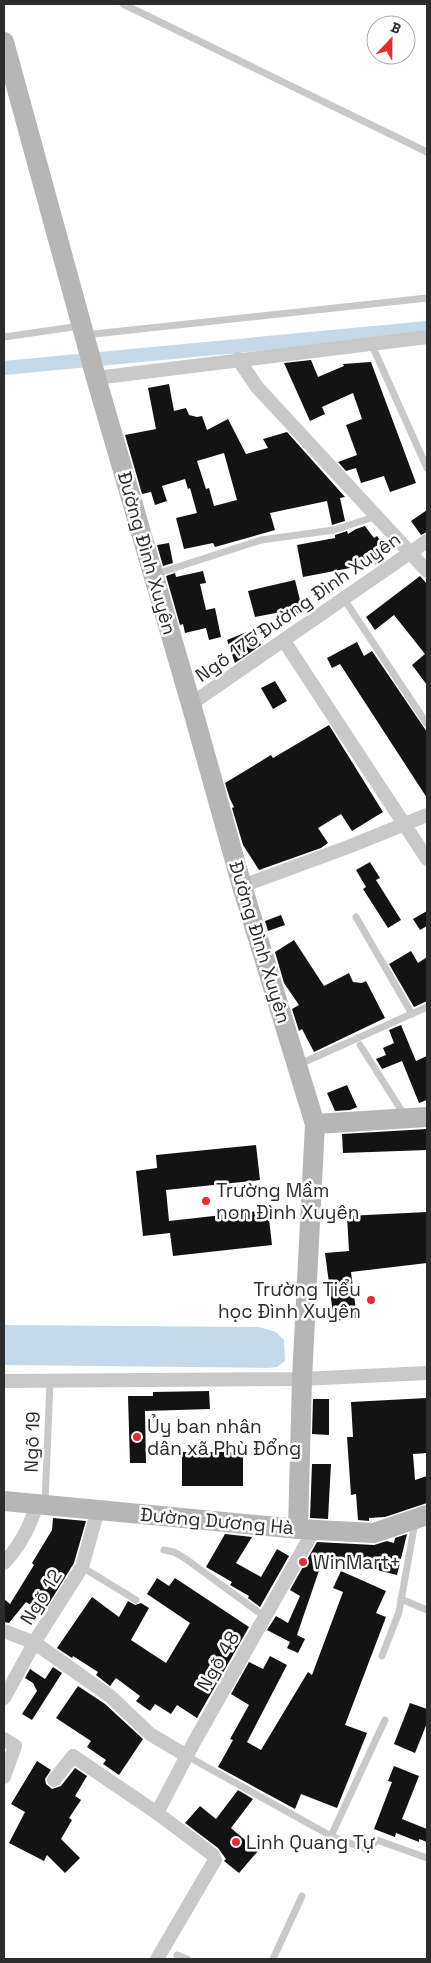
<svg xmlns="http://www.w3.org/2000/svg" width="431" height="1963" viewBox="0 0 431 1963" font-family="'Space Grotesk',sans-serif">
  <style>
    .water { fill: #c4daea }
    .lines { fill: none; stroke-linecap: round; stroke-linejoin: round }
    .canal { stroke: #c4daea; stroke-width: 14 }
    .building { fill: #131313; fill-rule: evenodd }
    .lane { stroke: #c9c9c9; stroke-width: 7 }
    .street { stroke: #c9c9c9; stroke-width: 14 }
    .secondary { stroke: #b6b6b6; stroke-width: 20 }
    .poi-dot { fill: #e42c31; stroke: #fff; stroke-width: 2 }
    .labels { text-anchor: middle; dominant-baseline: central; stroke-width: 5; stroke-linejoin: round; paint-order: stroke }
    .street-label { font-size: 19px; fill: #2c2c2c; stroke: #fff }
    .poi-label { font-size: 19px; fill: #2c2c2c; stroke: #fff; text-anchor: start }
  </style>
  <rect width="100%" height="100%" fill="#fff"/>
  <path class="water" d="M4,1325l255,2 17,5 8,8 1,21 -8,6 -9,1 -264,-3z"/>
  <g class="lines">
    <path class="canal" d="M4,368l423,-40"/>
  </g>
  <g class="building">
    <path d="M311,360l7,17 26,-11 -1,-2 28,-2 45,121 -26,9 -6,-16 -23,7 -5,-15 -10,3 -8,-9 19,-7 -11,-30 16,-6 -9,-26 -31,14 3,7 -15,7 -26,-58z"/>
    <path d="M169,384l5,27 12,-3 3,7 8,2 5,-1 5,14 21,-11 18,35 22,-6 -5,-9 24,-7 58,65 -5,1 5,23 -13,4 -5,-24 -57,12 5,17 -60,17 -2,-4 -29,6 -8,-31 21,-5 -7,-25 -2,1 -3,-10 -23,7 5,15 -12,4 -4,-13 -9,2 -17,-59 31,-6 -8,-41zM224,453l13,47 -23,6 -5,-18 -3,1 -9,-28z"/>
    <path d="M427,510v22l-6,3 -10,-14z"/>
    <path d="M365,526l9,12 3,-2 7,9 -6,5 7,9 -9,6 -6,-9 -15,11 -52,10 -6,-32 38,-7v-3l12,-4 1,3 8,-5z"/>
    <path d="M169,543l4,20 -10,3 -6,-21z"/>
    <path d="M203,571l3,12 -6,1 6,26 9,-2 6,29 -12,3 -3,-12 -21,5 -2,-9 -3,1 -14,-49 9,-3 1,4z"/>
    <path d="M420,576l7,8v101l-15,-20 13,-11 -31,-39 -19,15 -9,-13z"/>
    <path d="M295,580l8,32 -11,3 -1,-5 -36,7 -7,-26z"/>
    <path d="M254,629l7,16 -26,18 -8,-23z"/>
    <path d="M357,642l7,14 8,-5 55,81v66l-87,-134 -8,4 -5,-10z"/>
    <path d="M275,681l12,20 -14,8 -12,-21z"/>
    <path d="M329,725l54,87 -31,19 -11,-17 -23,14 10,15 -7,5 -62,22 -16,-25 -11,-37 2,-1 -4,-8 -5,-16 46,-28 2,3z"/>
    <path d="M370,862l10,16 -4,2 25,40 -13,8 -25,-39 3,-2 -10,-17z"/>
    <path d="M427,911v15l-7,4 -7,-11z"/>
    <path d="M281,915l4,10 -17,6 -3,-10z"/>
    <path d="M294,940l30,46 25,-13 4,9 9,1 4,-2 19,37 -71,34 -12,-23 -3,2 -7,-22 7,-4 -15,-22 -9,-31z"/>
    <path d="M411,951l7,12 9,-6v44l-13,6 -25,-43z"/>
    <path d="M401,1025l15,36 11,-5v44l-8,3 -17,-42 -20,8 -6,-10 10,-4 -3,-7 11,-5 -5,-13z"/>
    <path d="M347,1085l10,22 -7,3 -15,1 -8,-18z"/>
    <path d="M427,1129v21l-84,3 -1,-19z"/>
    <path d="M256,1145l4,35 -94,10 3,31 99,-11 4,35 -99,11 -3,-23 -27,3 -7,-65 21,-3 -1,-13z"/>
    <path d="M427,1212v51l-76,9 6,46 -23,3 -9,-68 24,-2 -2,-35z"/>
    <path d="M209,1391l1,18 -65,2 1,52h-16l-2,-67h25v-4z"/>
    <path d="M427,1398v55l-14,1 2,26 12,-4v27l-42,14 -16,1v3l-11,-1 -2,-26 -5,1 -4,-58h6l-2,-35z"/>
    <path d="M313,1399h16v36l-17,-1z"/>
    <rect x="182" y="1452" width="61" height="34"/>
    <path d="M312,1464h19l-3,55 -18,-1z"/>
    <path d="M53,1518l33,3 -12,42 -31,50 -17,-11 -17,21 -5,-1v-23l6,5 24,-39 -2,-2 20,-33z"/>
    <path d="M225,1534l27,3 -16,26 25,14 16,-28 12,7 -29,51 -12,-9 1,-2 -19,-11 2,-3 -26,-15z"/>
    <path d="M407,1534l-10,41 -52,-13 1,-4 -22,-2 -27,79 8,4 -7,14 -11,-5 3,-6 -23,-12 9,-14 12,7 12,-27 -10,-6 27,-48 57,3 13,-4 7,2 1,-5z"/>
    <path d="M341,1571l45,20 -10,22 10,4 -41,108 22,8 -30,75 -36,-14 -6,15 -77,-42 15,-27 -3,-1 19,-34 -18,-11 18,-32 14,7 7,-13 17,9 -40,77 14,8 47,-78 4,3 31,-83 -10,-4z"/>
    <path d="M157,1578l12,8 6,-8 74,49 -52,91 -20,-13 -6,9 -16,-10 -5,7 -14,-10 4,-5 -24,-18 -6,8 -14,-11 2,-3 -25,-16 -1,2 -15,-10 35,-51 27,20 9,-16 7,4 6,-2 8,5 -18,32 35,23 24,-40 -43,-29z"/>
    <path d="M53,1667l9,6 -30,47 -10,-6 15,-23 -4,-8 -8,-5 5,-9 15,10z"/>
    <path d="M78,1686l27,18 38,35 -24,36 -16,-11 3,-4 -19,-13 4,-6 -35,-23z"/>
    <path d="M410,1703l17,6v14l-12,30 -21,-9z"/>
    <path d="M37,1761l14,9 -6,9 1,5 6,5 9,-3 14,-18 12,8 -12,20 6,4 -12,18 3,2 -11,19 19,19 -15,15 -18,-18 -3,6 -35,-18 16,-31 -14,-8z"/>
    <path d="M394,1766l25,10 -17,43 25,10v13l-8,-3v3l-23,-9 -1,4 -21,-8 18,-47 -4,-1z"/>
    <path d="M238,1790l15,9 -22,29 27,23 -19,22 -15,-12 2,-2 -8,-11 -33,-25 15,-17 16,13z"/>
  </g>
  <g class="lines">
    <g class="lane">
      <path d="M123,4l304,148"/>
      <path d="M85,335l342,-37"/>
      <path d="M4,337l76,-11"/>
      <path d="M371,343l56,125"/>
      <path d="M156,574l105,-34 73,-10 43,-14"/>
      <path d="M344,599l83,125"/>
      <path d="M356,917l56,97"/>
      <path d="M360,1045l45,71"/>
      <path d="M300,1064l127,-57"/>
      <path d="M45,1502l5,-121"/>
      <path d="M164,1550l10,2 12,7 79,58"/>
      <path d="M82,1567l54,33"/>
      <path d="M401,1599l26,11"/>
      <path d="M382,1656l17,-44 16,-90"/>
      <path d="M187,1756l144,80 37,14 9,-10 50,18"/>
      <path d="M331,1836l54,-116"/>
      <path d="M177,1955l10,4"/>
      <path d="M273,1959l29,-63"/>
    </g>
    <g class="street">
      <path d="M238,359l19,28 170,184"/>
      <path d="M96,378l331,-41"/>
      <path d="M284,641l143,218"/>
      <path d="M191,704l236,-163"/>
      <path d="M242,886l106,-39 79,-32"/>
      <path d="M4,1381l298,-2 125,-6"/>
      <path d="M4,1563c16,-17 26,-36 33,-59"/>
      <path d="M4,1631l31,12 76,54 39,37 37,22"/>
      <path d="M4,1698l33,-60 45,-71 16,-57"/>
      <path d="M4,1739l11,7 -11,31"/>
      <path d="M54,1780l19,-24 84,57 56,42 2,5 -58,99"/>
      <path d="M157,1813l36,-69 121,-214"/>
    </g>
    <g class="secondary">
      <path d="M4,42l92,336 95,326 51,182 73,238 -13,255 -4,150"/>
      <path d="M315,1124l112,-7"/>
      <path d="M4,1501l294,28 76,4 53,-18"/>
    </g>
  </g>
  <g class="poi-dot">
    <circle cx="206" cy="1201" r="5"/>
    <circle cx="371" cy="1300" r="5"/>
    <circle cx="137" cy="1437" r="5"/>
    <circle cx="303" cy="1562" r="5"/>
    <circle cx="236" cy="1842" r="5"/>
  </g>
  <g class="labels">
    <g class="street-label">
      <text transform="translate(147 553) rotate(74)">Đường Đình Xuyên</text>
      <text transform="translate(298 607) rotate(-35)">Ngõ 175 Đường Đình Xuyên</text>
      <text transform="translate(260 942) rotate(73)">Đường Đình Xuyên</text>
      <text transform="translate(32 1442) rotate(-88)">Ngõ 19</text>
      <text transform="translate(217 1521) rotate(5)">Đường Dương Hà</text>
      <text transform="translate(41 1597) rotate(-58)">Ngõ 12</text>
      <text transform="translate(218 1661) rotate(-60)">Ngõ 48</text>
    </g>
    <g class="poi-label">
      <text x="216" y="1190">Trường Mầm<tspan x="216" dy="22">non Đình Xuyên</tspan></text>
      <text x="361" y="1289" text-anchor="end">Trường Tiểu<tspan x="361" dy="22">học Đình Xuyên</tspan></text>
      <text x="147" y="1426">Ủy ban nhân<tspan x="147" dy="22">dân xã Phù Đổng</tspan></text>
      <text x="313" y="1562">WinMart+</text>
      <text x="246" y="1842">Linh Quang Tự</text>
    </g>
  </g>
  <rect width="431" height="1963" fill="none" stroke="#2c2c2c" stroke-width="10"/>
  <g transform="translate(391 40) rotate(22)"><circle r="24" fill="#ffffff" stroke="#ababab"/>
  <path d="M0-4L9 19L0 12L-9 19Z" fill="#e42c31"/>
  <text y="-8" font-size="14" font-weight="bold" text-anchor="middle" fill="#2c2c2c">B</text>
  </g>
</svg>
